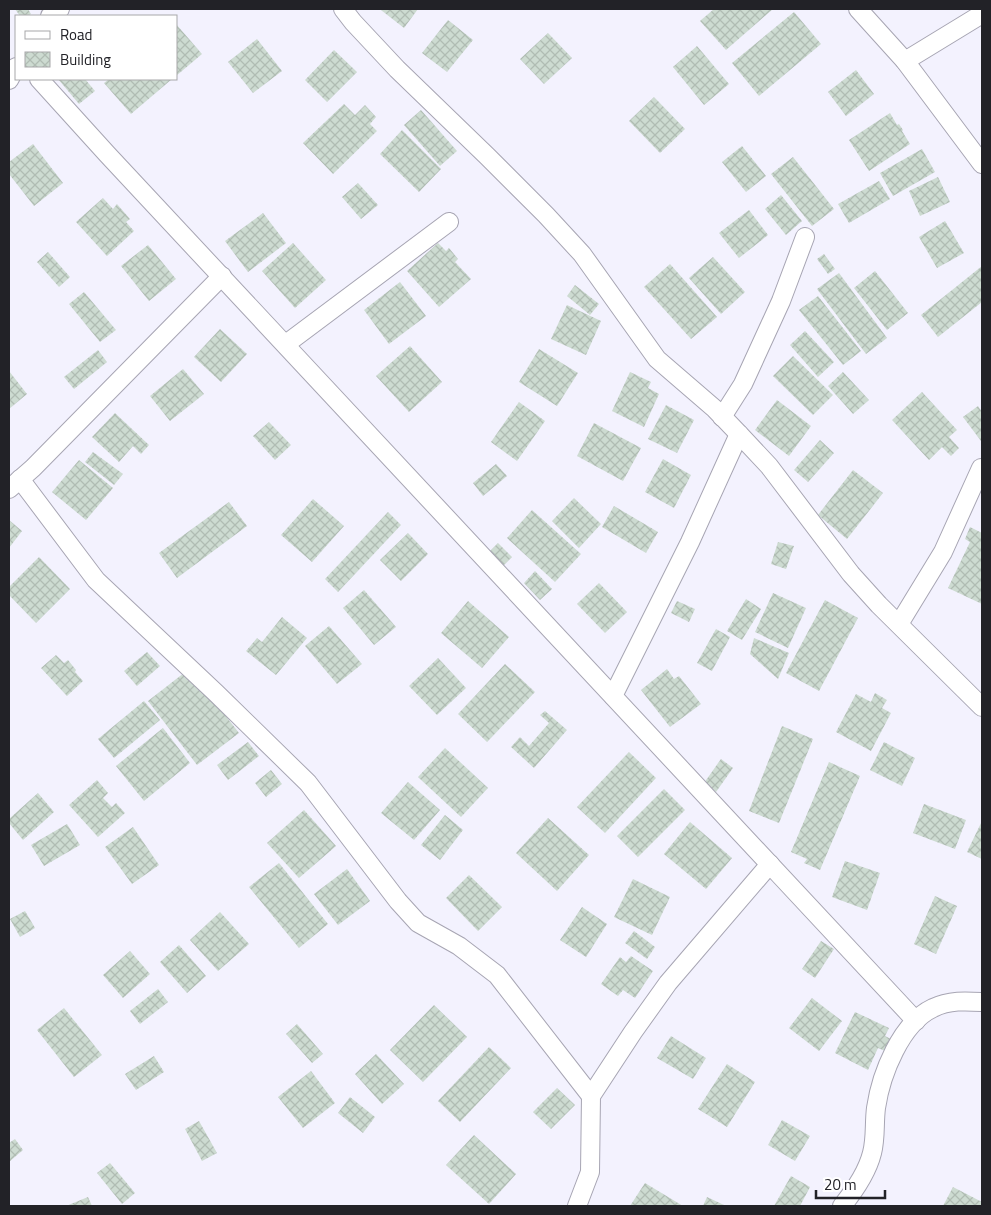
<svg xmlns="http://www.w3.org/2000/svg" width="991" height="1215" viewBox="0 0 991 1215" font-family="'Titillium Web',sans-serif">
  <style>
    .building { fill: url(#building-cross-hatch) }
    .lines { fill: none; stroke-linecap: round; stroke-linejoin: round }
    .street-casing { stroke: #a7a5b3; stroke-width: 20 }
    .street { stroke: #fff; stroke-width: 18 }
  </style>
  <defs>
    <pattern id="building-cross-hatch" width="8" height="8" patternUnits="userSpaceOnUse" patternTransform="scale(1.25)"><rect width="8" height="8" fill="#cddbd1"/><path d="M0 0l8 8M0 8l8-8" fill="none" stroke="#b0bcb3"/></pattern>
  </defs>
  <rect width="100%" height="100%" fill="#f3f2fe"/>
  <g class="building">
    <path d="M15,9h13l3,5 -3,2h-8z"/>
    <path d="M382,9h36l-14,19 -23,-18z"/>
    <path d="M714,9h59l-47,41 -26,-29z"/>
    <path d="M794,12l27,32 -62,52 -27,-33z"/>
    <path d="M448,20l25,20 -26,32 -25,-19z"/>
    <path d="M176,24l26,30 -26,22z"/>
    <path d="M548,33l24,25 -28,26 -24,-25z"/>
    <path d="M257,39l25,32 -29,22 -25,-31z"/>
    <path d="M697,46l32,38 -25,21 -31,-38z"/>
    <path d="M334,50l23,22 -30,30 -22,-22z"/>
    <path d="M856,70l18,24 -28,22 -18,-24z"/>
    <path d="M58,79h27l10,12 -16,13z"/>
    <path d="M109,79h63l-41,35 -27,-31z"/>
    <path d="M654,97l31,32 -25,24 -31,-32z"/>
    <path d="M344,104l11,11 10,-10 11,12 -6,7 7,7 -44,43 -30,-31z"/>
    <path d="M421,110l36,41 -17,15 -36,-41z"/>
    <path d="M890,113l7,12 2,-1 4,6 -1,1 8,13 -41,27 -20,-31z"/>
    <path d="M402,130l39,39 -22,23 -39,-38z"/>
    <path d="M33,144l30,39 -29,23 -25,-32v-12z"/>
    <path d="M742,146l24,30 -20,16 -24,-30z"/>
    <path d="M922,149l13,23 -42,24 -13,-23z"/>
    <path d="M793,157l41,52 -22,17 -41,-52z"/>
    <path d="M938,177l12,25 -30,14 -11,-25z"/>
    <path d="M879,181l11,18 -41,24 -11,-19z"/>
    <path d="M358,183l20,22 -17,14 -19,-22z"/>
    <path d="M781,195l21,26 -16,14 -21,-26z"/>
    <path d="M103,198l10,11 4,-5 13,15 -4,3 8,9 -27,25 -31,-34z"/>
    <path d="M749,210l19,25 -29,23 -20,-25z"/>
    <path d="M263,213l23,30 -38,29 -23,-31z"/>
    <path d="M945,221l19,32 -27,15 -18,-31z"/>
    <path d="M293,243l33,37 -31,28 -33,-37z"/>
    <path d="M438,243l8,8 3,-3 9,11 -3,3 16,17 -32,28 -32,-36z"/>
    <path d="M148,245l28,34 -27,22 -28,-35z"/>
    <path d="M48,252l22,25 -11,10 -22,-25z"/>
    <path d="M824,254l11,15 -7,5 -11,-15z"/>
    <path d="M713,257l32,35 -24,22 -32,-36z"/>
    <path d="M670,264l47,53 -26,22 -47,-52z"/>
    <path d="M982,266v36l-44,35 -17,-22z"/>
    <path d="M875,271l33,42 -21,17 -33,-42z"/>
    <path d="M839,273l48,65 -21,16 -49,-65z"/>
    <path d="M400,282l26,34 -37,28 -25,-34z"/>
    <path d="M575,285l24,19 -9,11 -23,-19z"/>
    <path d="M84,292l32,38 -16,12 -31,-38z"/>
    <path d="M818,296l43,55 -18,14 -44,-55z"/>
    <path d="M567,305l34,16 -15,34 -35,-16z"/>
    <path d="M220,329l27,25 -26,28 -27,-25z"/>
    <path d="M805,331l29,31 -16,15 -28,-32z"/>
    <path d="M410,346l32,36 -33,30 -33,-36z"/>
    <path d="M539,349l39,24 -21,33 -38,-24z"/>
    <path d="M98,350l9,12 -33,27 -10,-12z"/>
    <path d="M793,356l40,39 -20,20 -40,-39z"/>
    <path d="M183,369l21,25 -34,27 -20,-25z"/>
    <path d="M9,371l18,23 -18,15z"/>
    <path d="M630,372l21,10 -3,6 11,6 -15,33 -32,-16z"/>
    <path d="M843,372l26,28 -16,14 -25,-28z"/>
    <path d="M922,392l35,38 -8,7 10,11 -8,8 -9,-9 -13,13 -37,-40z"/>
    <path d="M777,400l34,26 -22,30 -34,-26z"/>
    <path d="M519,402l26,19 -28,40 -26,-19z"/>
    <path d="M666,405l28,15 -17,33 -29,-14z"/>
    <path d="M978,406l4,6v28l-1,1 -18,-24z"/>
    <path d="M115,413l34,32 -8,9 -8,-8 -14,16 -27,-25z"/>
    <path d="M269,422l22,23 -16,15 -22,-24z"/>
    <path d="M594,423l47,25 -18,33 -46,-25z"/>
    <path d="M820,440l14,13 -26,29 -14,-12z"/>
    <path d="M93,452l30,22 -9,11 -29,-23z"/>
    <path d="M663,459l28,16 -17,33 -29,-16z"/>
    <path d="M79,460l34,28 -27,32 -34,-28z"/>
    <path d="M496,464l11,12 -24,20 -10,-13z"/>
    <path d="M853,470l30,23 -36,46 -29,-24z"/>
    <path d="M574,498l27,26 -22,24 -27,-27z"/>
    <path d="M313,499l31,27 -32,36 -31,-27z"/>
    <path d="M229,502l18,24 -70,52 -18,-25z"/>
    <path d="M614,506l44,26 -12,21 -44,-26z"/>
    <path d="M532,510l49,44 -26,28 -48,-44z"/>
    <path d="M388,512l13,13 -63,67 -13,-13z"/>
    <path d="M9,520l13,11 -13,17z"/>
    <path d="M970,527l12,6v71l-34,-16 22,-46 -5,-3z"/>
    <path d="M408,533l20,21 -27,27 -21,-21z"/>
    <path d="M778,542l16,4 -8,23 -15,-5z"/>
    <path d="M498,543l14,14 -11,11 -14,-14z"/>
    <path d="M39,557l31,32 -34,34 -27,-28v-8z"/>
    <path d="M535,571l17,18 -12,11 -16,-17z"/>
    <path d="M599,583l28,29 -22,21 -28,-29z"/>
    <path d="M364,590l32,37 -22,18 -31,-37z"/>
    <path d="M773,593l33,15 -18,40 -33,-16z"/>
    <path d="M746,599l15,10 -19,31 -15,-9z"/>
    <path d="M825,600l33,18 -39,73 -33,-18z"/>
    <path d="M468,601l41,36 -27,31 -41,-35z"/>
    <path d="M677,601l18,8 -6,13 -18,-9z"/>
    <path d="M282,617l25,21 -31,37 -30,-24 11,-13 5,4z"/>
    <path d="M329,626l33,38 -25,20 -32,-38z"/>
    <path d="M716,629l14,8 -18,34 -15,-8z"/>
    <path d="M754,638l35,15 -11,26 -28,-25z"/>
    <path d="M147,652l13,14 -23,20 -13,-15z"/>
    <path d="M56,655l8,8 4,-3 8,10 -1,2 8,9 -16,15 -26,-28z"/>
    <path d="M438,658l28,30 -29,27 -28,-29z"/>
    <path d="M505,664l30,28 -48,50 -29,-28z"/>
    <path d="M189,669l50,64 -42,32 -49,-64z"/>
    <path d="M667,669l7,10 5,-3 22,28 -31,23 -29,-37z"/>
    <path d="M875,693l12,7 -5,8 9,5 -20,38 -35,-19 20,-38 15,8z"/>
    <path d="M144,701l16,19 -46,38 -16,-19z"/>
    <path d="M545,711l22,19 -33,38 -23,-21 9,-10 9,9 20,-23 -9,-8z"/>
    <path d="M782,726l31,13 -34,84 -30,-12z"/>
    <path d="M163,728l27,35 -46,38 -28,-35z"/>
    <path d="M248,742l11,14 -31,24 -11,-15z"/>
    <path d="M884,742l31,16 -13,28 -32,-16z"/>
    <path d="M445,748l43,40 -27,29 -43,-40z"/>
    <path d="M629,752l27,26 -51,55 -28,-26z"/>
    <path d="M721,759l12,9 -17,24 -12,-9z"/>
    <path d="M829,762l31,14 -40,94 -16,-7 3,-4 -16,-7z"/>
    <path d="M271,770l11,14 -16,13 -11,-14z"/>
    <path d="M97,780l11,13 -5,5 9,9 4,-4 9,10 -27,24 -29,-32z"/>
    <path d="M408,782l32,28 -26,30 -33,-27z"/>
    <path d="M664,789l21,21 -47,47 -21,-21z"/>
    <path d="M38,793l16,19 -31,28 -14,-17v-4z"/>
    <path d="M924,804l42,16 -11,29 -42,-16z"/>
    <path d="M304,810l32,36 -37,32 -32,-35z"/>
    <path d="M445,815l18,15 -23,30 -19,-15z"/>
    <path d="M548,818l41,37 -32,36 -41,-38z"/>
    <path d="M982,821v38l-15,-7z"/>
    <path d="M690,822l42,36 -26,31 -42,-35z"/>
    <path d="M67,824l13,21 -36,21 -13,-21z"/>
    <path d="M133,827l26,38 -27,19 -27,-37z"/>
    <path d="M845,861l35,12 -13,37 -35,-13z"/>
    <path d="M279,863l49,61 -29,24 -50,-61z"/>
    <path d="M347,869l23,32 -32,24 -24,-31z"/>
    <path d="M469,875l33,32 -24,24 -32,-33z"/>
    <path d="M633,879l37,18 -18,38 -38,-18z"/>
    <path d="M935,896l22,10 -21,48 -22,-10z"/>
    <path d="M582,907l25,17 -21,33 -26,-17z"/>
    <path d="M25,911l10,17 -15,9 -10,-18z"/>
    <path d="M220,912l29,32 -31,27 -28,-31z"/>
    <path d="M634,931l21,16 -8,12 -22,-16z"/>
    <path d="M821,941l13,8 -19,29 -13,-9z"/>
    <path d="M179,945l27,31 -19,17 -27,-31z"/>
    <path d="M130,951l20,23 -27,24 -20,-23z"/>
    <path d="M631,956l22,15 -18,27 -12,-8 -5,6 -17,-12 19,-27 6,5z"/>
    <path d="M158,989l10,13 -28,22 -10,-13z"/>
    <path d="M812,998l30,23 -23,30 -30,-23z"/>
    <path d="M434,1005l33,32 -44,45 -33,-32z"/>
    <path d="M64,1008l38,47 -28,22 -37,-47z"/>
    <path d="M855,1012l34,16 -4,8 6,3 -6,12 -7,-3 -10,22 -33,-17z"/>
    <path d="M297,1024l26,30 -11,9 -26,-29z"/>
    <path d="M671,1036l35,22 -13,21 -36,-21z"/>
    <path d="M489,1047l22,21 -51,54 -22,-21z"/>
    <path d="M376,1054l28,30 -22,20 -27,-30z"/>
    <path d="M154,1056l10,16 -28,18 -11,-16z"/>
    <path d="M727,1064l28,18 -28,45 -29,-18z"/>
    <path d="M311,1071l24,32 -32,25 -25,-31z"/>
    <path d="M557,1088l18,17 -24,24 -18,-17z"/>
    <path d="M350,1097l25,20 -12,16 -25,-20z"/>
    <path d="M782,1120l28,16 -15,25 -27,-16z"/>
    <path d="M199,1121l18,32 -15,8 -17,-32z"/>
    <path d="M474,1135l42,39 -27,30 -43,-39z"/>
    <path d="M15,1139l8,11 -14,12v-19z"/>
    <path d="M110,1163l25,30 -13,11 -25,-31z"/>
    <path d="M791,1176l19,11 -10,19h-26z"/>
    <path d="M645,1183l38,23h-53z"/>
    <path d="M953,1187l29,15v4h-39z"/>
    <path d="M88,1197l4,9h-26z"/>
    <path d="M707,1197l17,8v1h-21z"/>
  </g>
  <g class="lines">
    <g class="street-casing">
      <g id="street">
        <path d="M343,9l10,13 44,47 90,87 59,59 36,39 75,105 58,50 24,25 30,32 82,108 28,31 103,102"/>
        <path d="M858,9l47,52 77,103"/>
        <path d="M50,16l10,-7"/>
        <path d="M905,61l77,-47"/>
        <path d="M39,79l68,75 809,867"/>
        <path d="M9,80l7,-13"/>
        <path d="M286,344l163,-122"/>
        <path d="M722,417l21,-33 38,-83 24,-64"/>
        <path d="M20,479l76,101 120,113 92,90 90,118 20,22 41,23 38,29 94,121"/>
        <path d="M9,489l24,-21 189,-192"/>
        <path d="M899,624l44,-72 38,-84"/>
        <path d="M613,696l77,-154 49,-108"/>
        <path d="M577,1206l13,-34 1,-76 42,-64 35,-49 102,-119"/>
        <path d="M842,1206c13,-16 25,-33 30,-53 4,-15 2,-30 4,-45 5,-34 25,-85 57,-100 16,-8 33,-7 49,-6"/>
      </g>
    </g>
    <use href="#street" class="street"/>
  </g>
  <rect width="991" height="1215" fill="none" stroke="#222227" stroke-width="20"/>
  <rect x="15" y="15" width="162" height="65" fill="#ffffff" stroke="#a7a7a9"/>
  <rect x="25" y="31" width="25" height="8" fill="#ffffff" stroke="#a7a7a9"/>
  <text x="60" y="40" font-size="15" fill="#222227">Road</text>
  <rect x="25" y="52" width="25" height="15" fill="url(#building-cross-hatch)" stroke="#a7a7a9"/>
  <text x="60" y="65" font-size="15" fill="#222227">Building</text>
  <path d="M816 1190v8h69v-8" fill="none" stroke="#222227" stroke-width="2.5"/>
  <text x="824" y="1190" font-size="15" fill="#222227" stroke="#ffffff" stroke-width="4" paint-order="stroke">20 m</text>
</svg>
